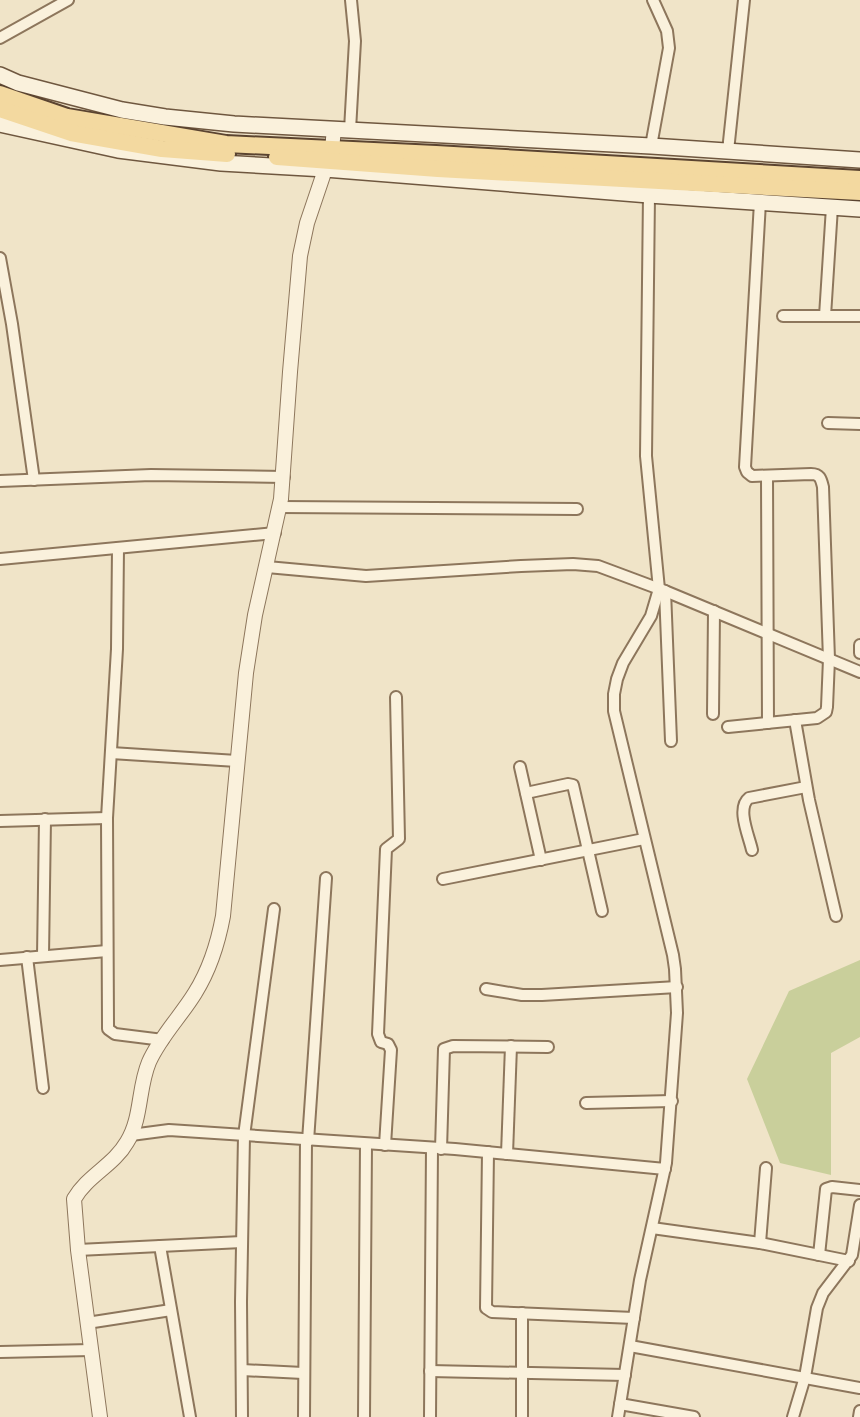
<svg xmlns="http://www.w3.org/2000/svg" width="860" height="1417" viewBox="0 0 860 1417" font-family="'Source Serif 4',serif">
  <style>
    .green { fill: #c9cf9b }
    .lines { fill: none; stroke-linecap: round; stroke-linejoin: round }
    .minor-casing { stroke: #8d765c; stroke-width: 14 }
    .tertiary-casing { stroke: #8d765c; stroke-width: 16 }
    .secondary-casing { stroke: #6f573f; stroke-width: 18 }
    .primary-casing { stroke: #5b4430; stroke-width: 20 }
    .minor { stroke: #faf1dc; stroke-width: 10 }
    .tertiary { stroke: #faf1dc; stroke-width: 14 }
    .secondary { stroke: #faf1dc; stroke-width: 15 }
    .primary { stroke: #f3d9a0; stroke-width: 16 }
  </style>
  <rect width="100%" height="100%" fill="#f0e4c8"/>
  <path class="green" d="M860,960v77l-29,16v122l-51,-12 -33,-84 42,-88z"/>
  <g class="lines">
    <g class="minor-casing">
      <g id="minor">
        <path d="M0,38l68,-38"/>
        <path d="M350,130l5,-89 -4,-41"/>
        <path d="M651,146l18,-98 -2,-17 -14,-31"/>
        <path d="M728,151l16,-151"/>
        <path d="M0,258l12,66 22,156"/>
        <path d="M783,316h77"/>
        <path d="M825,316l7,-109"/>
        <path d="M828,423l32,1"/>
        <path d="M767,476l1,247"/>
        <path d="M0,481l151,-6 133,2"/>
        <path d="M280,507l297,2"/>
        <path d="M118,548l-1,101 -10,169 1,206v5l7,5 48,6"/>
        <path d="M0,559l275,-26"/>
        <path d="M267,567l99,9 155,-10 52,-2 25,2 67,25 195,81"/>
        <path d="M665,591l6,150"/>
        <path d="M860,645v8"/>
        <path d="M713,714l1,-103"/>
        <path d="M795,720l14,80 27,116"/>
        <path d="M728,727l89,-9 9,-6 1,-5 2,-48 -6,-172c-2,-8 -3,-13 -12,-13l-59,2 -5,-4 -2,-5 15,-265"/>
        <path d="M111,753l126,8"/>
        <path d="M520,767l21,93"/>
        <path d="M526,793l42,-9 5,1 29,126"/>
        <path d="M0,821l107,-3"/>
        <path d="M752,850c-3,-14 -16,-42 -3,-52l57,-11"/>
        <path d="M443,879l201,-40"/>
        <path d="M43,956l2,-137"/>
        <path d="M27,957l16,131"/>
        <path d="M0,960l107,-9"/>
        <path d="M486,989l36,6h20l135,-8"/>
        <path d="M586,1103l86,-2"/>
        <path d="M131,1135l38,-5 286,19 210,20"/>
        <path d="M308,1141l18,-263"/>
        <path d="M385,1145l6,-95 -3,-6 -7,-2 -3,-8 8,-185 13,-10 -3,-142"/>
        <path d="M441,1149l3,-100 9,-3 95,1"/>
        <path d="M488,1152l-2,156 6,4 142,6"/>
        <path d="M507,1154l4,-108"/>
        <path d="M652,1228l108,15 89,18"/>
        <path d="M760,1243l6,-75"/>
        <path d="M160,1246l30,171"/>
        <path d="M78,1250l164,-8"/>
        <path d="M819,1255l7,-66 6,-2 28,3"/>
        <path d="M87,1323l84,-13"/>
        <path d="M630,1346l230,42"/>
        <path d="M0,1352l91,-2"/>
        <path d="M242,1370l61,3"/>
        <path d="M430,1371l195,4"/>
        <path d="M620,1404l74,13"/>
        <path d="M242,1417l-1,-115 3,-166 30,-227"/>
        <path d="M304,1417l2,-277"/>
        <path d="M364,1417l2,-273"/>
        <path d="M430,1417l2,-269"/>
        <path d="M522,1417v-104"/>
        <path d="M618,1417l22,-137 26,-117 11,-150 -2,-44 -2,-14 -59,-244v-17l3,-15 6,-16 28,-47 8,-27 -13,-133 3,-261"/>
        <path d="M793,1417l12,-40 12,-69 6,-15 29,-38 8,-50"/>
        <path d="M859,1417l1,-6"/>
      </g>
    </g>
    <g class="tertiary-casing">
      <path id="tertiary" d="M100,1417l-22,-167 -4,-51c13,-23 40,-34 53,-57 15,-24 11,-54 22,-80 11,-25 32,-46 46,-69 15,-24 23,-50 28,-77l23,-243 9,-58 26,-116 9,-127 10,-116 7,-33 25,-74 2,-20"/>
    </g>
    <g class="secondary-casing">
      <g id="secondary">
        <path d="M0,75l18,8 104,27 43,7 69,7 417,22 209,14"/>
        <path d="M0,124l118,26 103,13 104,6 324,26 211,14"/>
      </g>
    </g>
    <g class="primary-casing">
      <g id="primary">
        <path d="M0,94l67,23 159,27 210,10 424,25"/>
        <path d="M0,109l71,24 91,16 65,5"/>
        <path d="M277,157l161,12 422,23"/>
      </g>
    </g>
    <use href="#minor" class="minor"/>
    <use href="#tertiary" class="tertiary"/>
    <use href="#secondary" class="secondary"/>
    <use href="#primary" class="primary"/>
  </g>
</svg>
